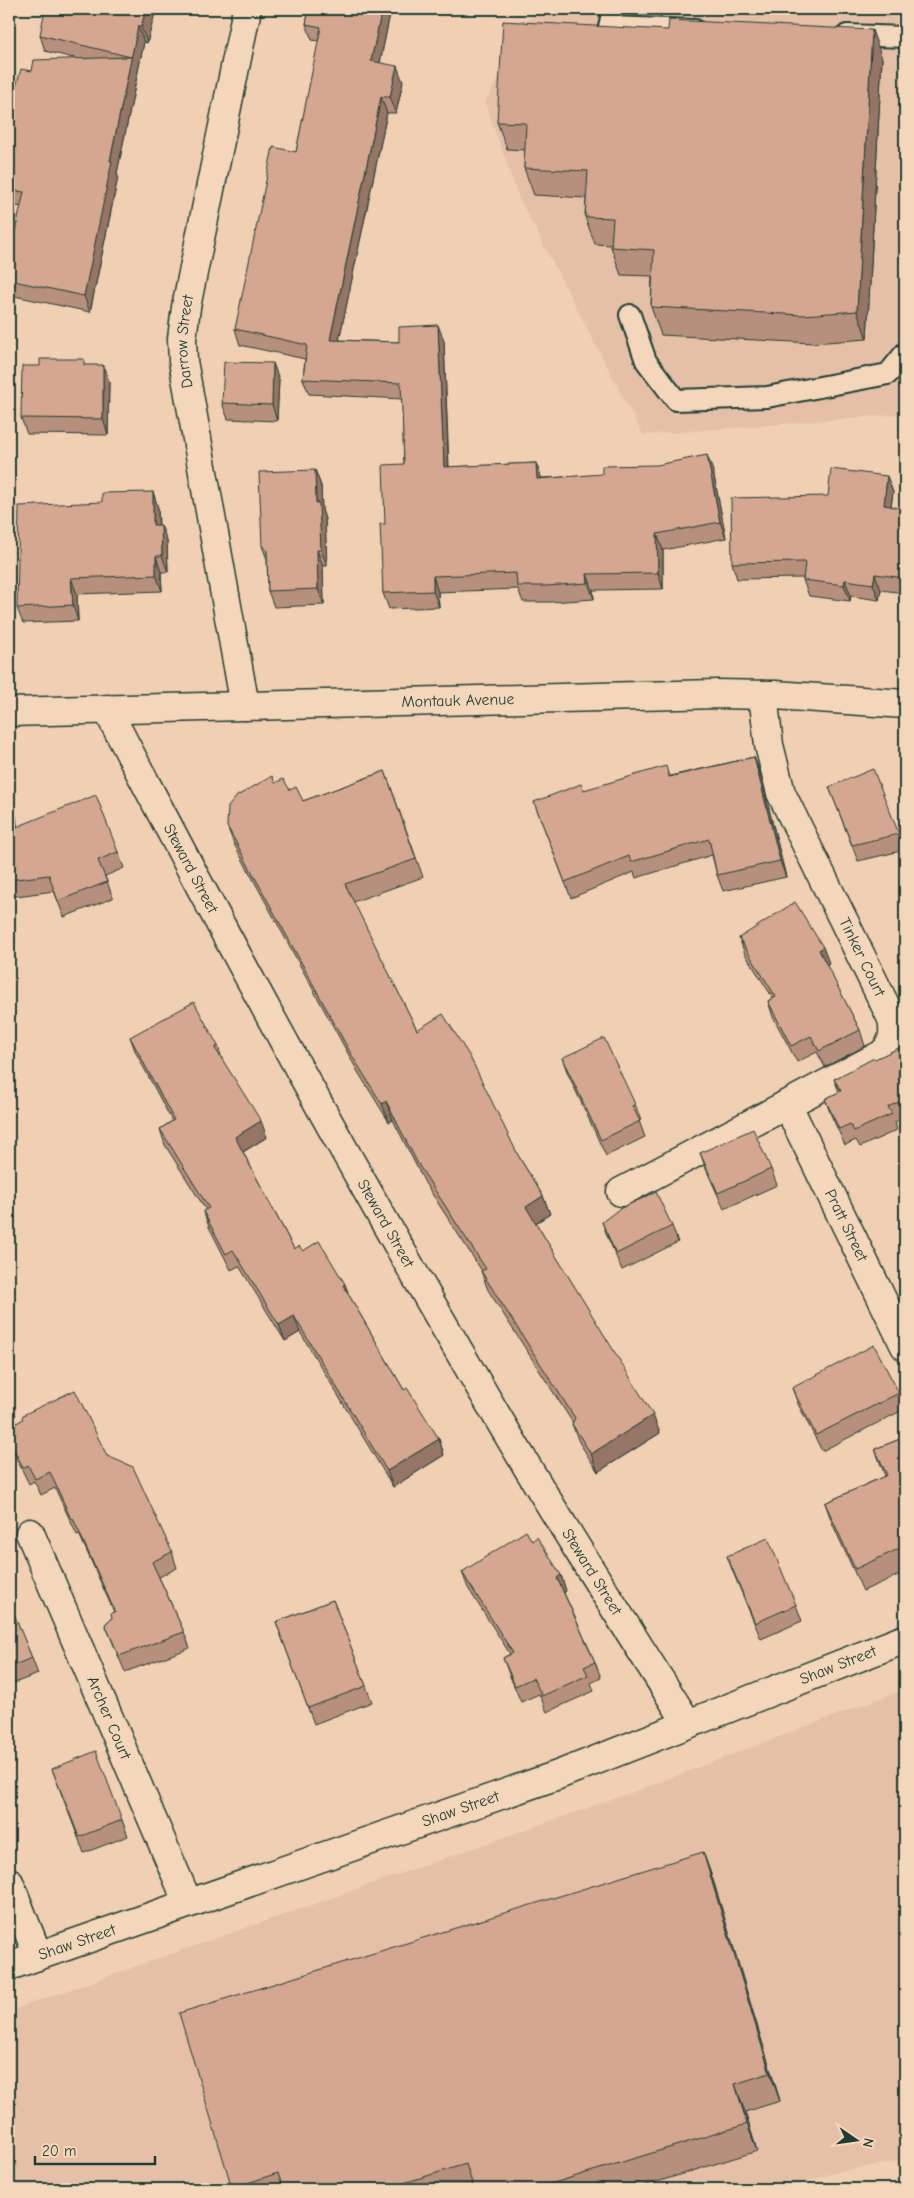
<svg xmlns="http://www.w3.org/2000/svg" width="914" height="2198" viewBox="0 0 914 2198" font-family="'Comic Neue',sans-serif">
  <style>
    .built { fill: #e5c0a7 }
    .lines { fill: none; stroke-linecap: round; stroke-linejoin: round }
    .service-casing { stroke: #1f3d34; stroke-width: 24 }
    .minor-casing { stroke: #1f3d34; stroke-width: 31 }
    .tertiary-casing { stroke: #1f3d34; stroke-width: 31 }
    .service { stroke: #f4d7ba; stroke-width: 20 }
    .minor { stroke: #f4d7ba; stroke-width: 28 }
    .tertiary { stroke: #f4d7ba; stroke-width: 28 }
    .wall { fill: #b7907d; stroke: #1f3d34 }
    .shaded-wall { fill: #957566; stroke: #1f3d34 }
    .building { fill: #d5a791; stroke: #1f3d34 }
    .labels { text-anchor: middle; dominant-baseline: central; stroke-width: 4.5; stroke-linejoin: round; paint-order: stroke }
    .street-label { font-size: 16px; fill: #1f3d34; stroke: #f4d7ba }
  </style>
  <rect width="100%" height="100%" fill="#f1cfb3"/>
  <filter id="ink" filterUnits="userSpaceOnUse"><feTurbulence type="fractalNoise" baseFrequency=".02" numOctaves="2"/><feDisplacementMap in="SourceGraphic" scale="10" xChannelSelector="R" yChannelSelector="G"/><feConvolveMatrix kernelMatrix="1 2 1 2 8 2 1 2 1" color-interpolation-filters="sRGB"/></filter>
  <g filter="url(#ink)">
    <g class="built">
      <path d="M535,9h370v405l-262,21 -124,-237 -34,-95z"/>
      <path d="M905,1689v471l-64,11 -57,18h-775v-178l627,-220z"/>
    </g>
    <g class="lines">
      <g class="service-casing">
        <g id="service">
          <path d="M613,9l-4,18 86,3"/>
          <path d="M847,35l58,2"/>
          <path d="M630,315l16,46 30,39 91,-3 121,-23 17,-21"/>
        </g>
      </g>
      <g class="minor-casing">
        <g id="minor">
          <path id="s1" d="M245,706l-62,-345 -1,-22 4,-32 61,-298"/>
          <path id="s2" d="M107,709c121,234 247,464 380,690 64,110 133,218 201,325"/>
          <path id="s3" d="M787,1104l118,242"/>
          <path d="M621,1192l260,-137c12,-9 14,-21 11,-36l-111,-226 -12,-48 -6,-50"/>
          <path id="s4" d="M30,1533l158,370"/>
          <path d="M9,1882l29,74"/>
        </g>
      </g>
      <g class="tertiary-casing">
        <g id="tertiary">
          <path id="s5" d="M9,712l708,-18 58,1 130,9"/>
          <path id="s6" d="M9,1966l549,-191 347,-136"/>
        </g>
      </g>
      <use href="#service" class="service"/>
      <use href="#minor" class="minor"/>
      <use href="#tertiary" class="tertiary"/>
    </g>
    <g class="wall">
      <path d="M156,9l-9,34 -3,-1 -27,131 1,4 -28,135 -80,-17 -1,-3v-34l12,-51 -12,-3v-48l2,-12h-1l-1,-4v-28l23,-41 46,-12 -33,-8 -5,-16z"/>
      <path d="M309,9h82l-11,54 23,19 -7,31h-9l-48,227 60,2 45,-1 5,126 87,-4 5,15 172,-7 13,67 -63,12v39l-70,1 1,9 -43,3h-28l-5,-13 -80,3 1,15 -50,2 -6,-16 2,-69 19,-60 -2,-65 -93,-5 -6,-15 2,-20 -65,-14 -5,-16 61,-177 23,-111 -7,-1 -6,-16z"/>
      <path d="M882,58l-15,281 -54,4 -152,-8 -10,-28 1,-31 -31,-1 -10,-28 1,-2 -17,-1 -10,-27 1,-19 -52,-3 -10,-27 1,-18 -18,-1 -10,-27z"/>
      <path d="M86,365l23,16 -1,54 -81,-1 -6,-16z"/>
      <path d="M279,379l-2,42 -49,-2 -6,-16z"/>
      <path d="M315,470l6,16 1,24 3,9 2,47h-4l1,39 -50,2 -6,-16 -1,-32 -5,-13z"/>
      <path d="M153,492l5,16 1,17 8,16 1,31h-7l1,19 -85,3 1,27 -55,2 -6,-15 85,-106z"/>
      <path d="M893,492l-2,15 14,2v84l-24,-3 -2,10 -28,-4 -1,5 -41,-5 -6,-16v-2l-66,1 -5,-16 96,-67z"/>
      <path d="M754,757l6,16 26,104 -63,14 -6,-16 -5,-20 -76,23 -2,-6 -63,26 -37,-96 50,-12 86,-14z"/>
      <path d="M385,771l38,106 -70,25 64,128 102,127 24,39 7,18 -14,9 124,210 -62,39 -19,-30 -7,-18 1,-1 -85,-133 -7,-19h1l-57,-88 -32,-63 -4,2 -31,-50 -124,-228 -7,-18 48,-43 15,7 13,11z"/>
      <path d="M9,783l4,13 4,31 101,25 6,16 -19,8 8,22 -49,19 -10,-26 -45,6z"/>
      <path d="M829,787l70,47 6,16 -47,11z"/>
      <path d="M739,938l90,25 -3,2 34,65 5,16 -40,21 -8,-15 -20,10 -24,-45 -5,-16 5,-3 -28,-44z"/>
      <path d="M130,1037l88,9 5,16 44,75 -24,15 51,97 9,2 47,46 54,93 35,49 5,16 -51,32 -93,-155 -15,9 -46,-75 -8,4 -22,-43 -6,-16 3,-1 -41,-65 -5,-16 12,-8 -36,-68z"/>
      <path d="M899,1048l6,16v53l-10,5 2,8 -37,17 -4,-7 -11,5 -14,-30 -6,-16 14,-7 -5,-13z"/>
      <path d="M562,1058l73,46 6,16 -2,1 6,16 -39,19 -38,-82z"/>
      <path d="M700,1153l71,16 6,16 -53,24 -18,-40z"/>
      <path d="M602,1222l70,4 6,16 -56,28 -14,-32z"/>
      <path d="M792,1388l107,5 6,16 -83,42 -24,-47z"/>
      <path d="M9,1427l98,29 65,96 5,16 -18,9 25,55 6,16 -65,24 -20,-48 7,-6 2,-6 -35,-78 -2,1 -22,-47 -14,7 -7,-14 -5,3 -20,-41z"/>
      <path d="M905,1437v135l-42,19 -30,-66 -8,-22 60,-27 -10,-27z"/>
      <path d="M532,1541l29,34 5,16 -2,2 31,69 6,16 -10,5 3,8 -47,21 -8,-18 -18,8 -12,-28 -6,-16 7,-4 -42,-66 -6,-16z"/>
      <path d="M727,1556l69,49 6,16 -41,18 -28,-67z"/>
      <path d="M333,1600l39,102 -58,22 -38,-102z"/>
      <path d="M9,1605l23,53 6,16 -29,11z"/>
      <path d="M52,1769l70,51 6,16 -44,17z"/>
      <path d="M703,1852l10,28 67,221 -35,11 12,39 -123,38h-401l-1,-1z"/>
    </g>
    <g class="shaded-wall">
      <path d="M146,9h10l-9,34 -6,-16z"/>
      <path d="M382,9h9l-14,68 -6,-16z"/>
      <path d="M138,26l6,16 -27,131 1,4 -28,135 -6,-16 26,-135z"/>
      <path d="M872,30l10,28 -15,281 -10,-28z"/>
      <path d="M397,66l6,16 -7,31 -6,-16z"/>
      <path d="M381,97l6,16 -51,242 -6,-15z"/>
      <path d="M438,325l6,16 5,142 -5,-16z"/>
      <path d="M273,363l6,16 -2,42 -5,-16z"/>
      <path d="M103,365l6,16 -1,54 -5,-16z"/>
      <path d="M707,455l6,16 13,67 -6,-16z"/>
      <path d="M536,463l6,16h-5z"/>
      <path d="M315,470l6,16 1,24 3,9 2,47 -6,-16 -5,-47z"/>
      <path d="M887,476l6,16 -4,29 -5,-16z"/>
      <path d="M153,492l5,16 1,33 -6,-16z"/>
      <path d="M161,525l6,16 1,31 -6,-16z"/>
      <path d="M657,534l6,16v39l-5,-16z"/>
      <path d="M317,550l6,16 1,39 -6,-16z"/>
      <path d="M156,556l5,16 1,19 -6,-16z"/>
      <path d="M587,574l6,16 1,9 -6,-16z"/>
      <path d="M875,574l6,16 -2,10 -6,-16z"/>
      <path d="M433,576l5,16 1,15 -6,-16z"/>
      <path d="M71,578l6,16 1,27 -5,-16z"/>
      <path d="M845,580l6,16 -1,5 -6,-16z"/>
      <path d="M754,757l6,16 26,104 -6,-16z"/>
      <path d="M9,783l4,13 7,48 -6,-16 -5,-39z"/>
      <path d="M823,947l6,16 -4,3 -6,-16z"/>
      <path d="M899,1048l6,16v31l-6,-16z"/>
      <path d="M386,1101l7,19 -4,2 -7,-18z"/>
      <path d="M261,1121l6,16 -26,16 -6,-16z"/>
      <path d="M543,1196l7,18 -18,11 -6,-18z"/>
      <path d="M345,1284l6,16 -8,-15z"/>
      <path d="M294,1316l6,16 -15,9 -6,-16z"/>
      <path d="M653,1415l7,18 -62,39 -7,-18z"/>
      <path d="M439,1439l5,16 -51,32 -6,-16z"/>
      <path d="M561,1575l5,16 -3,2 -6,-15z"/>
      <path d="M703,1852l10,28 67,221 -10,-28z"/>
      <path d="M735,2084l10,28 12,39 -10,-27z"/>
    </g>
    <g class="building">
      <path d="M45,9h101l-5,18 -3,-1 -28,135h2l-28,135 -75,-16v-22l15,-66 -15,-2v-34l4,-26 -4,-1v-17l12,-43 11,2 2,-11 97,-3 -91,-22z"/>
      <path d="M309,9h73l-11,52 26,5 -7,31h-9l-51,243 69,2v-15l39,-2 6,142 92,-4 1,16 65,-5v-8l55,-1 50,-10 13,67 -63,12 1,39 -71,1 1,9 -42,3h-29l-1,-13 -83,3v15l-50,2 -3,-69h5l-2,-59 21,-1 -3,-81 -98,-4 4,-34 -72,-16 38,-182 23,5 25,-125 -15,-3z"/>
      <path d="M669,20l203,10 -15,281 -54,4 -152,-8 3,-57 -43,-3 2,-29 -28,-1 3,-46 -64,-3 2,-45 -29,-1 6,-101 165,9z"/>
      <path d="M40,359h44v6h19v54l-82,-1 1,-52h18z"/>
      <path d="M224,362l49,1 -1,42 -50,-2z"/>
      <path d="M831,469l56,7 -3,29 21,4v69l-30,-4 -2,10 -28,-4 -1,5 -41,-5 2,-18 -73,1 -1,-65 97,-2z"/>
      <path d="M315,470l1,33h3l2,47h-4l1,39 -50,2 -1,-41 -5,-4 -3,-74z"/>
      <path d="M153,492v33h8l1,31h-6v19l-85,3 2,27 -56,3 2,-102 83,-4v-9z"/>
      <path d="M754,757l26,104 -63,14 -8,-36 -78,23 -2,-6 -64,26 -31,-80 47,-18 3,6 82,-24 3,11z"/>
      <path d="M873,769l26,65 -47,11 -23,-58z"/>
      <path d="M385,771l31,88 -71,25 72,146 26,-16 27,43 49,100 24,39 -17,11 127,208 -62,39 -19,-30 3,-6 -94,-147 5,-2 -68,-105 -32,-63 -4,3 -31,-50 -124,-228 1,-19 9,-11 35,-20 3,7 8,-4 7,11 6,-3 7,14z"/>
      <path d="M9,789l5,39 82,-33 22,57 -20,8 9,22 -49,19 -9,-26 -40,5z"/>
      <path d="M795,902l28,45 -4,3 41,80 -41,21 -8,-15 -20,10 -23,-45 8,-4 -37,-59z"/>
      <path d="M194,1002l24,44 -3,2 46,73 -26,16 59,112 5,-3 4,5 16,-10 26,43 -2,1 61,105 3,-2 32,51 -52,32 -93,-155 -15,9 -46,-75 -7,4 -23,-43 6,-3 -49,-79 14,-9 -44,-83z"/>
      <path d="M604,1038l31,66 -3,2 8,15 -39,19 -39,-82z"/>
      <path d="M899,1048v31l6,14v6l-17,8 4,7 -38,17 -4,-7 -11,5 -14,-30 16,-8 -7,-12 40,-21 1,1z"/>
      <path d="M753,1129l18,40 -53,24 -18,-40z"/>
      <path d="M656,1192l16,34 -56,28 -14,-32 17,-13z"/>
      <path d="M874,1345l25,48 -83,42 -24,-47z"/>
      <path d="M75,1390l32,66 26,11 39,85 -20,10 32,70 -65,24 -14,-32 7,-6 -1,-5 4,-1 -42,-94 -2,1 -21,-47 -15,7 -7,-14 -5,3 -14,-29v-12l13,-7 1,-5z"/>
      <path d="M905,1437v109l-50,23 -30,-66 62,-28 -12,-26z"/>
      <path d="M526,1531l6,10 5,-4 24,38 -4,3 38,84 -11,5 4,8 -46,21 -9,-18 -18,8 -12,-28 10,-5 -51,-81z"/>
      <path d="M768,1538l28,67 -41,18 -28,-67z"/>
      <path d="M333,1600l33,86 -58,22 -32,-86z"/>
      <path d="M10,1604l22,54 -23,9v-62z"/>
      <path d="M96,1751l26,69 -43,17 -27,-68z"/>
      <path d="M703,1852l67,221 -35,11 12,40 -213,65h-60l-8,-25 -82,25h-101l-5,-16 -46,15 -53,-175z"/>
    </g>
  </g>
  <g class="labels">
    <g class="street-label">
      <text stroke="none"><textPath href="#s1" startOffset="370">Darrow Street</textPath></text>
      <text stroke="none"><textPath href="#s5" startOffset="449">Montauk Avenue</textPath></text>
      <text stroke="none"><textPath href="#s2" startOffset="180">Steward Street</textPath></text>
      <text transform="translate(862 957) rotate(64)">Tinker Court</text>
      <text stroke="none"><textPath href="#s2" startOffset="585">Steward Street</textPath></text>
      <text stroke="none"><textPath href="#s3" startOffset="135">Pratt Street</textPath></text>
      <text stroke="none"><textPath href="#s2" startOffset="990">Steward Street</textPath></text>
      <text stroke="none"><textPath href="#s6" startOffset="882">Shaw Street</textPath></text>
      <text stroke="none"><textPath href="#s4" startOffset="201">Archer Court</textPath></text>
      <text stroke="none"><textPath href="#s6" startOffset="478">Shaw Street</textPath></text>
      <text stroke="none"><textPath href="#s6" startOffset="72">Shaw Street</textPath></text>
    </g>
  </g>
  <rect width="914" height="2198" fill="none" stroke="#f4d7ba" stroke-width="30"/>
  <rect x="15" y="15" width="884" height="2168" fill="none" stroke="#1f3d34" stroke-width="2" filter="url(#ink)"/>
  <g transform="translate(856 2140) rotate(103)" stroke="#f4d7ba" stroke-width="4" paint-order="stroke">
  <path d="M0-4L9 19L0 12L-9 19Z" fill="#1f3d34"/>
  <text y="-8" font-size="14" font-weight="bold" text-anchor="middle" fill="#1f3d34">N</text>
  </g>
  <path d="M35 2156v8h120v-8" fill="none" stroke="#1f3d34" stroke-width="2.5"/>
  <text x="42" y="2156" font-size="15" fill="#1f3d34" stroke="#f4d7ba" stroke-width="4" paint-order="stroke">20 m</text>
</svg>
